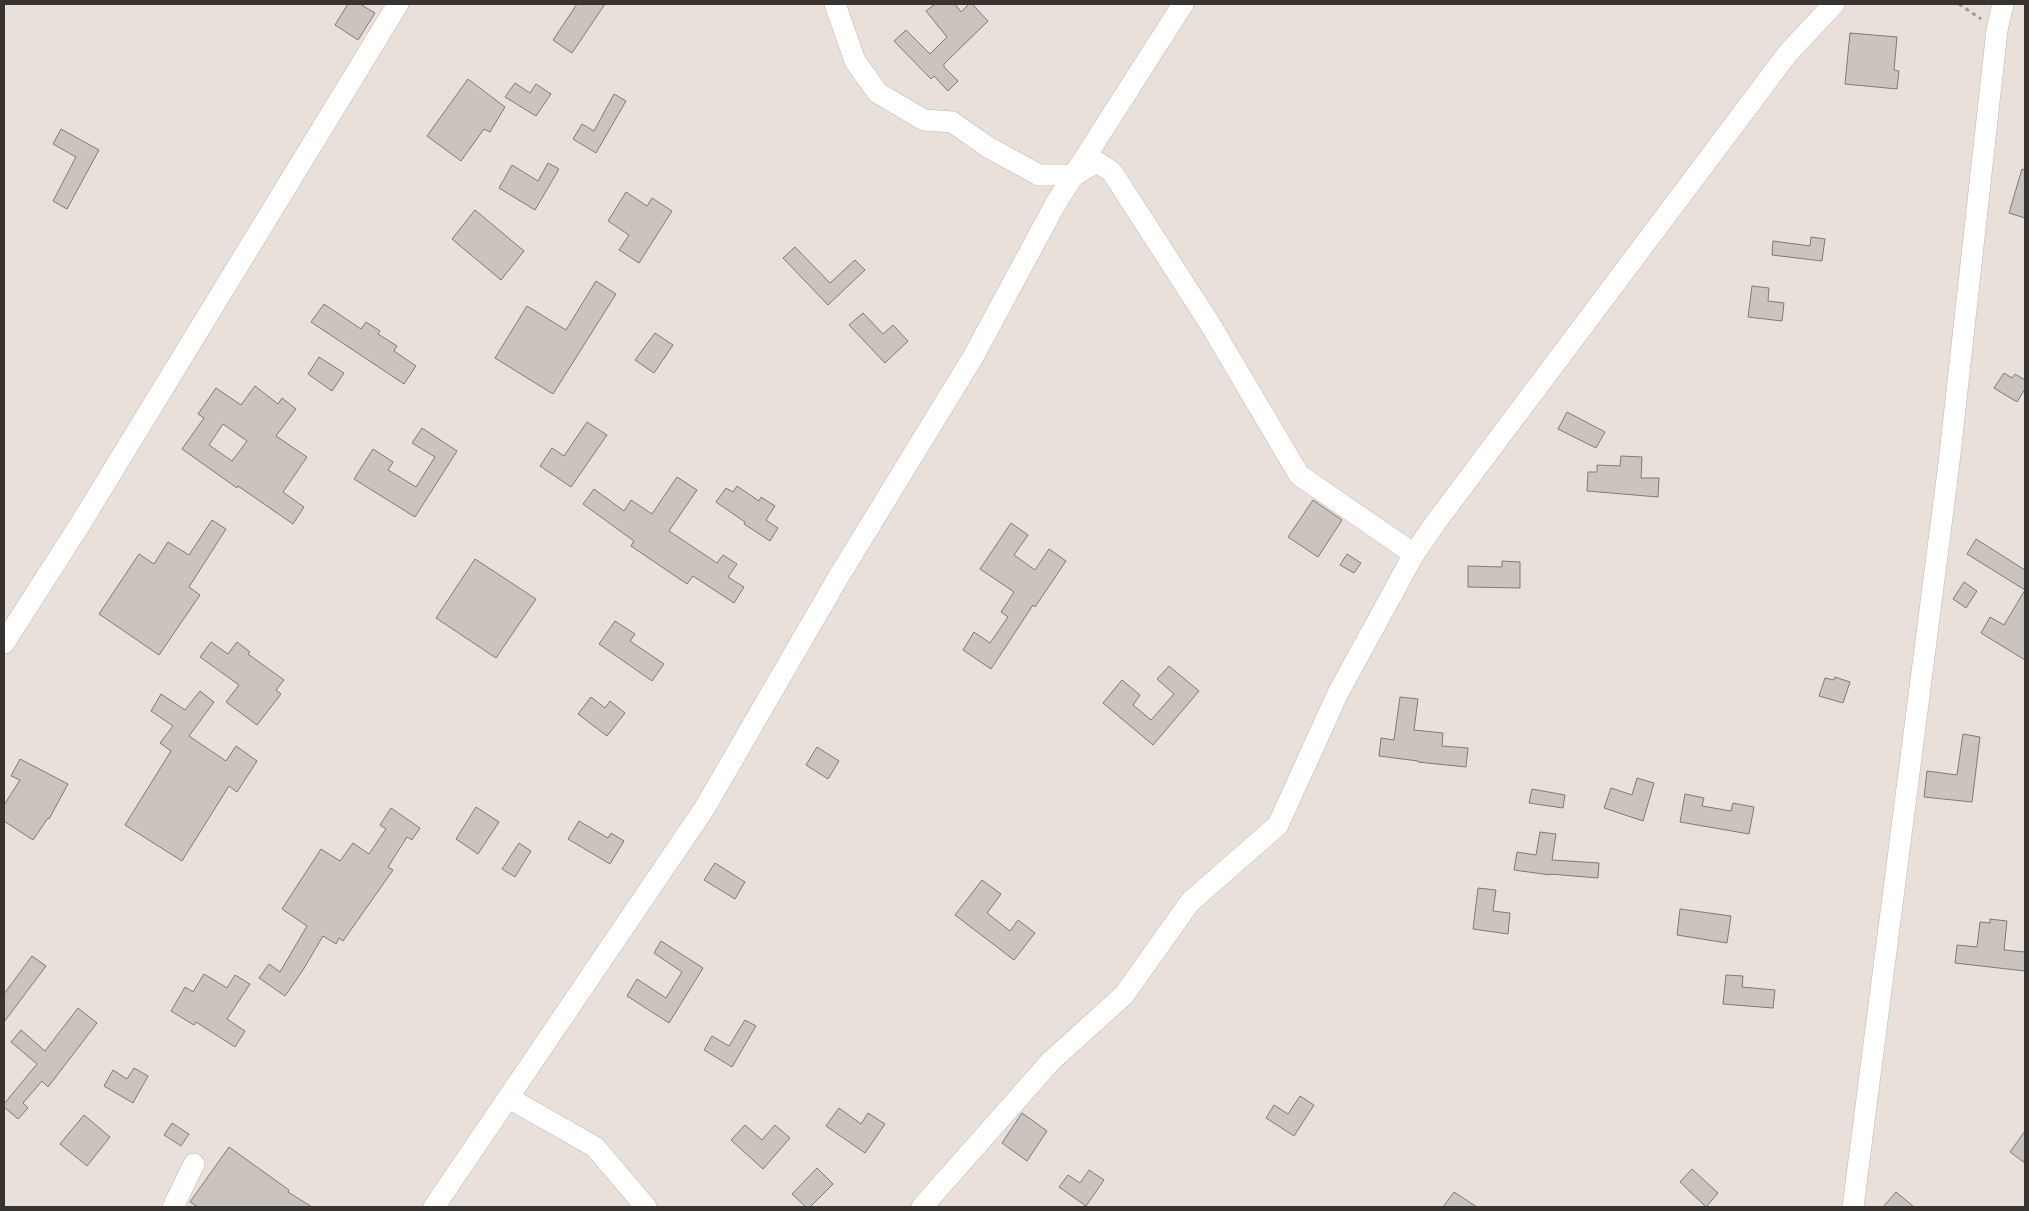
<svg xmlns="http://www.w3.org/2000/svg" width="2029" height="1211" viewBox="0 0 2029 1211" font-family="'Archivo Narrow',sans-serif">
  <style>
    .building { fill: #cbc3bd; stroke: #817a74; fill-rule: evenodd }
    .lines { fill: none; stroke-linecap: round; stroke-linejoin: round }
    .minor-casing { stroke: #bfb7b0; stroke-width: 22 }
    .path { stroke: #a29c97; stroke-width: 3; stroke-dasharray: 4 4; stroke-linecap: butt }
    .minor { stroke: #fff; stroke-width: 21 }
  </style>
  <rect width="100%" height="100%" fill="#e8e0d9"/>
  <g class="building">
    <path d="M348,4h12l15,9 -17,27 -23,-15z"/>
    <path d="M577,4h28l-33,49 -19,-13z"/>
    <path d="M935,4h20l6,8 8,-8h3l16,17 -44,43v3l14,14 -10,10 -14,-15 -3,3 -37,-38 12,-11 24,24 17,-17 -21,-26z"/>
    <path d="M1850,33l47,4 -3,33 5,1 -2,18 -52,-5z"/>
    <path d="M468,79l37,28 -15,25 -6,-3 -23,32 -34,-25z"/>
    <path d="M515,83l15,10 6,-9 15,10 -15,22 -31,-19z"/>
    <path d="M614,94l12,7 -30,52 -23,-14 9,-15 12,7z"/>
    <path d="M61,129l38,21 -32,59 -14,-8 23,-44 -23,-13z"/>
    <path d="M548,163l11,6 -24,41 -36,-22 13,-23 26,16z"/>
    <path d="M2022,169l3,1v48l-16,-5z"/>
    <path d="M626,192l21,14 5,-8 20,13 -33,52 -20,-13 10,-15 -21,-14z"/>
    <path d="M475,210l49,41 -23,29 -49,-41z"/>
    <path d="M1811,237l14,2 -3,22 -50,-6 1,-14 37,5z"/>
    <path d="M795,247l35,36 25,-23 10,10 -37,35 -45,-47z"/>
    <path d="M596,281l20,13 -63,100 -58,-36 32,-52 39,24z"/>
    <path d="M1752,286l17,2 -1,13 16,2 -2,18 -34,-4z"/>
    <path d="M324,304l37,25 5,-7 14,9 -2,3 19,12 -3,5 22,15 -12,18 -93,-62z"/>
    <path d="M863,313l20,21 10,-9 15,16 -23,22 -36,-38z"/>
    <path d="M655,333l18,12 -19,28 -19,-13z"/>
    <path d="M319,357l25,16 -12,18 -24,-17z"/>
    <path d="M2004,373l8,5 3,-4 10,6v9l-8,13 -23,-14z"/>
    <path d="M255,386l23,18 4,-6 14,11 -20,27 31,21 -24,35 21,15 -11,17 -55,-38 -1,2 -55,-39 22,-31 -6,-4 18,-26 25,17zM223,424l24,17 -15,20 -23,-16z"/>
    <path d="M1567,412l38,20 -9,16 -38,-19z"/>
    <path d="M587,422l20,13 -36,52 -31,-21 12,-18 12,8z"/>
    <path d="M422,428l35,23 -42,66 -61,-38 19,-30 20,13 -5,8 28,17 19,-30 -23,-14z"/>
    <path d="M1621,456l21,1 -1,21h18l-1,19 -71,-6 1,-19h9v-7l23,1z"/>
    <path d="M677,477l20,13 -28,41 48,32 6,-8 14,9 -9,13 16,10 -10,16 -41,-27 -6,8 -56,-38 3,-5 -51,-37 11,-15 30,22 7,-11 21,14z"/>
    <path d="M737,486l22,15 2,-4 14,9 -9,14 12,8 -8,13 -26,-17 1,-2 -29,-20 10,-14 7,4z"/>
    <path d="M1313,500l29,20 -24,37 -30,-20z"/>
    <path d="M212,520l14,9 -37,58 11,8 -41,60 -60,-41 40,-60 15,10 14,-22 21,13z"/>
    <path d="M1011,523l17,12 -14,20 21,15 14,-21 17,12 -31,46 -2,-2 -42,64 -28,-19 11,-18 16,11 18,-26 -7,-5 13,-20 -34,-23z"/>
    <path d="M1976,539l49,31v90l-44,-27 9,-16 14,8 21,-35 -58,-36z"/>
    <path d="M1347,554l14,9 -7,10 -14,-8z"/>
    <path d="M475,559l61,40 -40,59 -60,-40z"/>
    <path d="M1502,561l18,1v26l-52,-1v-21l34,1z"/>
    <path d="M1964,582l13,9 -11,17 -13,-9z"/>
    <path d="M615,621l20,13 -5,7 34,23 -12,17 -53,-37z"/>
    <path d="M211,642l17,12 9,-12 13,10 -2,2 36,26 -8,10 5,4 -24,31 -31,-23 13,-17 -39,-28z"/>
    <path d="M1169,666l30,25 -46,54 -50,-42 19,-23 18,15 -7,10 18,15 23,-26 -17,-15z"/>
    <path d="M1835,677l15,5 -7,21 -24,-7 6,-18 9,2z"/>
    <path d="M200,691l14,11 -25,34 37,25 10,-15 21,15 -20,31 -8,-6 -47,75 -57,-36 46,-74 -11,-8 13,-17 -22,-15 10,-17 24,16z"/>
    <path d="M591,697l14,11 5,-7 15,12 -18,23 -29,-22z"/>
    <path d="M1400,697l18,2 -4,31 29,3 -1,13 26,2 -2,19 -48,-5v-1l-39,-5 2,-18 13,2z"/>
    <path d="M1963,734l17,3 -8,65 -48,-5 3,-26 30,4z"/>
    <path d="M817,747l22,14 -11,18 -22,-14z"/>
    <path d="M20,759l48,25 -19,35 -1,-1 -15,22 -29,-19v-16l16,-25 -9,-4z"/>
    <path d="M1637,778l17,5 -11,38 -39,-13 7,-20 21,7z"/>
    <path d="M1532,789l33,6 -2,13 -34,-5z"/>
    <path d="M1685,794l19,4 -2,8 29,5 2,-8 21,4 -5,27 -69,-12z"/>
    <path d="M476,807l23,15 -21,32 -22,-15z"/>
    <path d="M391,808l29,20 -8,12 -5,-3 -19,30 5,3 -50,71 -4,-3 -3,6 -13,-8 -20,34 -18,26 -26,-18 10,-14 11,8 27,-46 -25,-17 39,-60 19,12 13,-18 16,11 17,-25 -6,-4z"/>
    <path d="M579,821l29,17 3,-5 13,8 -14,23 -42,-25z"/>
    <path d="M1540,832l16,2 -4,26 47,3 -1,15 -48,-4v1l-36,-5 3,-18 19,3z"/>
    <path d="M519,843l12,8 -16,26 -13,-8z"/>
    <path d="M715,863l30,19 -10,17 -31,-19z"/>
    <path d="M982,880l19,14 -14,19 23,18 8,-11 17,13 -21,27 -59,-45z"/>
    <path d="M1478,888l18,2 -3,21 17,2 -2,21 -35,-5z"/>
    <path d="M1680,909l51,7 -4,27 -50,-8z"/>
    <path d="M1990,919l17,2 -3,29 21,2v19l-70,-8 2,-18 20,2 3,-25 10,1z"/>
    <path d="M661,941l42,27 -34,55 -42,-27 10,-17 29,19 16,-26 -28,-19z"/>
    <path d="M32,956l14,10 -42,56v-28z"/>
    <path d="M204,974l23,14 8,-13 15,9 -23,35 18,12 -10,16 -39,-25 -2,3 -23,-14 14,-24 8,5z"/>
    <path d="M1726,975l17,1 -1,11 33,3 -2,18 -50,-4z"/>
    <path d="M78,1008l19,15 -49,64 -6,-6 -19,22 5,5 -10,11 -14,-12v-3l33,-40 -26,-22 10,-12 24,21z"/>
    <path d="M745,1020l11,6 -24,41 -28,-17 8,-14 17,10z"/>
    <path d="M134,1068l14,8 -15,27 -29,-17 9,-16 14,9z"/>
    <path d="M1300,1096l14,9 -20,31 -28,-18 8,-13 14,9z"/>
    <path d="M839,1108l22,16 7,-11 17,11 -20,29 -39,-27z"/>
    <path d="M1022,1113l25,18 -20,30 -25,-18z"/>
    <path d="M84,1115l26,22 -23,29 -27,-22z"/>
    <path d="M172,1123l17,11 -8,12 -17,-11z"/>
    <path d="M745,1125l17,15 13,-15 15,13 -27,31 -32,-29z"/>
    <path d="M2025,1131v32l-15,-11z"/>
    <path d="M229,1147l60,43 -1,2 24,15h-114l-8,-5z"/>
    <path d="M817,1168l16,16 -23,23h-4l-14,-13z"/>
    <path d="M1692,1169l26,24 -12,14 -26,-25z"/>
    <path d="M1089,1170l15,10 -18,26 -27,-19 9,-12 12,8z"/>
    <path d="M1454,1192l23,15h-34z"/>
    <path d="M1896,1192l18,15h-31z"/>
  </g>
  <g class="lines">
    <g class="minor-casing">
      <g id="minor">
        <path d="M835,4l20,57 23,32 46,27 28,2 36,25 51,28h36l22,-13 15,10 98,152 89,151 115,79"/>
        <path d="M4,643l75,-117 319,-522"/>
        <path d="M509,1098l86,49 51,60"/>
        <path d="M173,1207l21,-43"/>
        <path d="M434,1207l270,-398 135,-233 134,-219 83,-154 127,-199"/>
        <path d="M922,1207l129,-146 73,-66 66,-93 88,-77 60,-132 76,-139 22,-32 352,-469 46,-49"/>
        <path d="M1853,1207l96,-744 48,-433 6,-26"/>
      </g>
    </g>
    <path class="path" d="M1959,4l22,15"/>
    <use href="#minor" class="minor"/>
  </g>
  <rect width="2029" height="1211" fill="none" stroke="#373331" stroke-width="10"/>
</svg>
